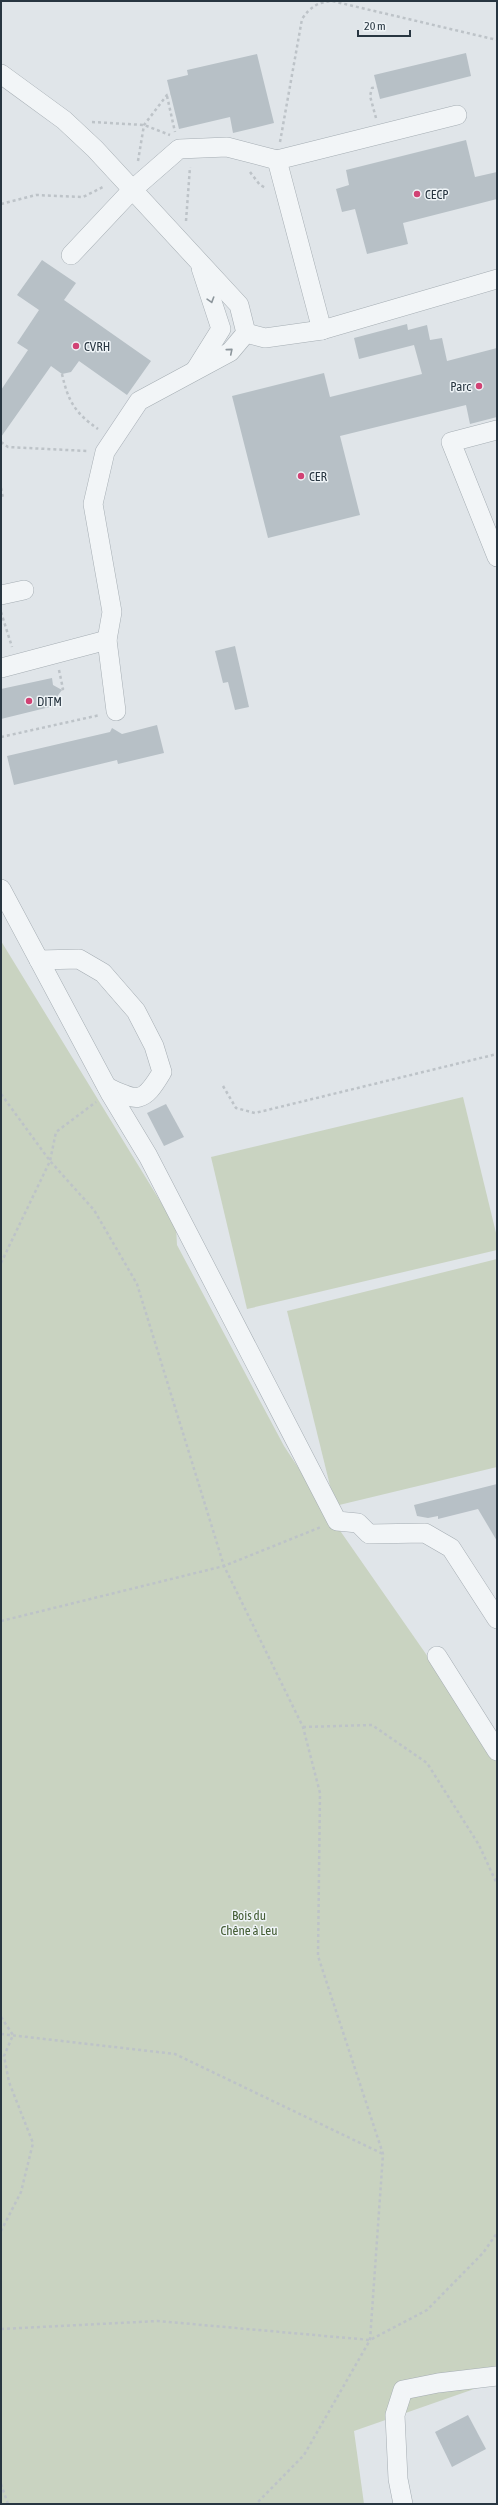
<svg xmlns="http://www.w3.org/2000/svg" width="498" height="2505" viewBox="0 0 498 2505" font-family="'Asap Condensed',sans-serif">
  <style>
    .green { fill: #c9d3c1 }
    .building { fill: #b7c0c6 }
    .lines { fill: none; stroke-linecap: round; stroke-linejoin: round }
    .minor-casing { stroke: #a5adb3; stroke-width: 20 }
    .path { stroke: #bdc3c8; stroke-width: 2.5; stroke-dasharray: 3 3; stroke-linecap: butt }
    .minor { stroke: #f2f5f7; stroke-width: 19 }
    .oneway { stroke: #8d969c }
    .poi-dot { fill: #d14274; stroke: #eff4f7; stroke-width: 1.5 }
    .labels { text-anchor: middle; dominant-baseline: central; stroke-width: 3; stroke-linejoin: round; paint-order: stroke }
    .poi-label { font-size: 13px; fill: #283641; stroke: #eff4f7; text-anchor: start }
    .park-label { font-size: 13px; fill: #445d35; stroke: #eff4f7 }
  </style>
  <rect width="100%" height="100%" fill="#e0e5e9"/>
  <g class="green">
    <path d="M1,941l175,286 1,18 107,201 50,76 163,234v625l-143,50 10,73h-363z"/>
    <path d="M463,1097l34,140v13l-250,59 -36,-152z"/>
    <path d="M497,1259v208l-162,39 -48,-195z"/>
  </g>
  <g class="building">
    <path d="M466,53l5,23 -91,23 -6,-24z"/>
    <path d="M257,54l17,69 -41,10 -3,-16 -51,12 -12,-49 21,-5 -1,-5z"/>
    <path d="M466,140l9,37 22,-5v27l-94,24 5,21 -41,10 -12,-45 -13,3 -6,-23 13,-4 -3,-15z"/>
    <path d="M42,260l34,23 -12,17 87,61 -24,34 -48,-34 -8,11 -9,2 -11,-8 -50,71v-47l27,-40 -11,-7 22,-33 -22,-15z"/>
    <path d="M407,324l1,6 19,-5 3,15 12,-2 5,23 50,-13v69l-27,7 -4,-19 -126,31 20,79 -92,23 -36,-142 92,-23 6,24 92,-23 -8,-29 -55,14 -5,-21z"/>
    <path d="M235,646l14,61 -14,3 -7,-28 -5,1 -8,-32z"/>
    <path d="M52,678l1,7 9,5 -6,8 2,7 -57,14v-30z"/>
    <path d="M157,725l7,28 -46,11 -1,-4 -103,25 -7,-29 103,-24 2,-4 10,6z"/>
    <path d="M166,1104l18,33 -20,9 -17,-33z"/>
    <path d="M497,1484v57l-19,-32 -40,10v-3l-10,2 -11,-2 -3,-11z"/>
    <path d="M468,2415l18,34 -34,18 -17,-35z"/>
  </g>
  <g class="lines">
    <g class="minor-casing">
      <g id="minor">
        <path d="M1,74l63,46 31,29 144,156 7,28 -16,19 -91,49 -34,51 -12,52 19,108 -5,28 9,71"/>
        <path d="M71,255l61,-65 47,-41 48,-2 50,13"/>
        <path d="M322,330l-45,-170 180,-45"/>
        <path d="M246,333l19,5 57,-8 175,-51"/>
        <path d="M196,369l25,-40 -20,-61"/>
        <path d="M497,430l-46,12 46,115"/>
        <path d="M1,595l23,-5"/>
        <path d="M1,668l106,-28"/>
        <path d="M1,889l109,204 38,63 189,365 21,2 11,11 56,-1 26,15 46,71"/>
        <path d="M39,960l40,-1 24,14 33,38 18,35 8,26c-19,32 -24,30 -55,15"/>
        <path d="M437,1656l60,95"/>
        <path d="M403,2504l-5,-25 -3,-64 8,-25 35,-7 59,-7"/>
      </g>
    </g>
    <g class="path">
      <path d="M167,96l8,36"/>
      <path d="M376,118l-6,-22 2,-8 5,-1"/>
      <path d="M92,122l52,3 26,10"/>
      <path d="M280,142l22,-123c8,-12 16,-17 30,-18l165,39"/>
      <path d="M138,161l6,-36 23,-30 4,-1"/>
      <path d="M250,172l10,13 6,3"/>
      <path d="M1,204l35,-9 47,2 22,-11"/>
      <path d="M186,221l4,-54"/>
      <path d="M62,374c6,27 13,39 36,55"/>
      <path d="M1,442l7,5 79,4"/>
      <path d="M1,488l2,10"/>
      <path d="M1,612l11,35"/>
      <path d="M59,670l4,19 -4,1"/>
      <path d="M1,737l99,-22"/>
      <path d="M223,1086l13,22 19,5 242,-59"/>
      <path d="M1,1094l49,67 44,49 43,74 87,282 79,161 17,66 -2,163 65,198 -13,186 -66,115 -48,49"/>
      <path d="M1,1263l49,-102 6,-29 40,-30"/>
      <path d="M1,1621l223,-55 97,-39"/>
      <path d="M303,1727l69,-2 55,38 52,82 18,39"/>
      <path d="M1,2017l12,18 -9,21 5,26 24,61 -12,49 -20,39"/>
      <path d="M1,2034l174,20 208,100"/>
      <path d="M1,2329l157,-8 212,19 57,-30 56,-57 14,-20"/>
      <path d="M1,2484l7,20"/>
    </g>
    <use href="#minor" class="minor"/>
  </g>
  <defs><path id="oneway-chevron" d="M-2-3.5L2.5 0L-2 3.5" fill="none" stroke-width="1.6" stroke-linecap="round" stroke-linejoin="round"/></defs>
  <g class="oneway">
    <use href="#oneway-chevron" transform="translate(211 300) rotate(73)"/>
    <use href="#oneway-chevron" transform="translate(230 351) rotate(-40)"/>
  </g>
  <g class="poi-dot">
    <circle cx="417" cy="194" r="4"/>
    <circle cx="76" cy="346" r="4"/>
    <circle cx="479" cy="386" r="4"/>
    <circle cx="301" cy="476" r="4"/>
    <circle cx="29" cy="701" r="4"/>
  </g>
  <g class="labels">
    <g class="poi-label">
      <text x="425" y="194">CECP</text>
      <text x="84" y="346">CVRH</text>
      <text x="471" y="386" text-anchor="end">Parc</text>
      <text x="309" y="476">CER</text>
      <text x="37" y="701">DITM</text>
    </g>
    <g class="park-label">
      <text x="249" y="1915">Bois du<tspan x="249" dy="15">Chêne à Leu</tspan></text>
    </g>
  </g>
  <rect width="498" height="2505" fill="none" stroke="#283641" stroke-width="4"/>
  <path d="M358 30v6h52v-6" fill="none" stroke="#283641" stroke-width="2"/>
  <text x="364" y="30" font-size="12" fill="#283641" stroke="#eff4f7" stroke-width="3" paint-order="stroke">20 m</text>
</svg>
